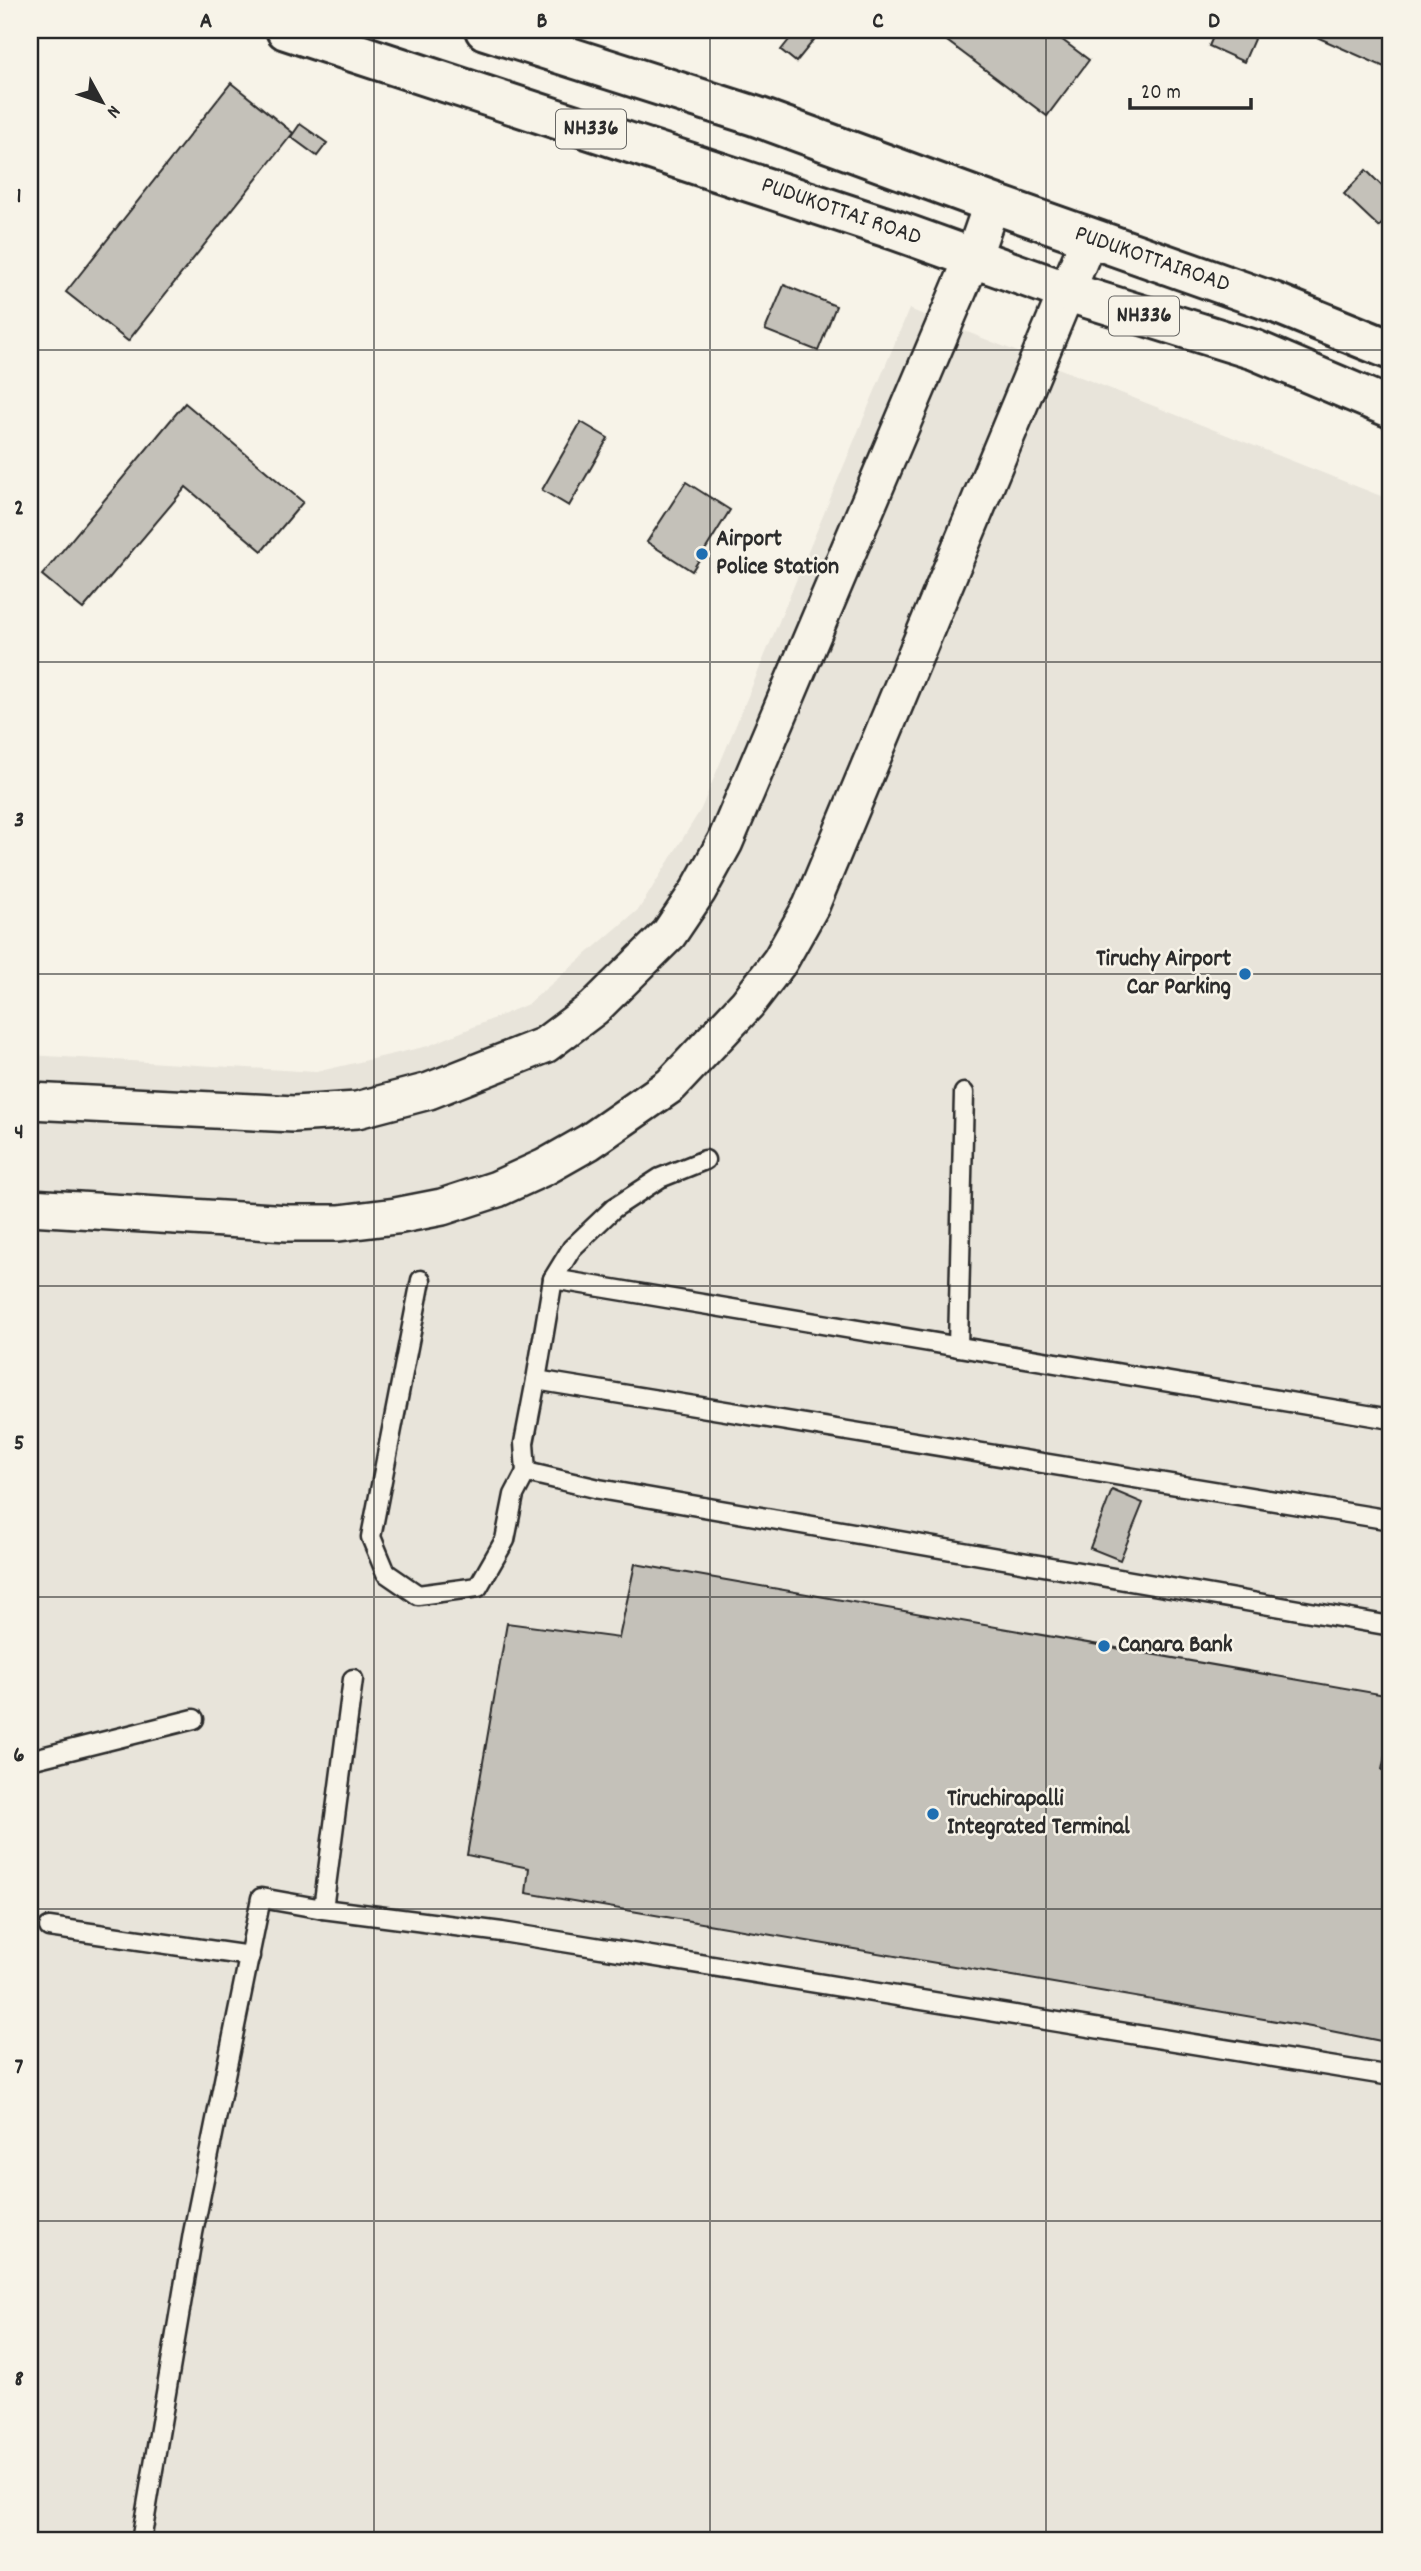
<svg xmlns="http://www.w3.org/2000/svg" width="1421" height="2571" viewBox="0 0 1421 2571" font-family="Dekko,sans-serif">
  <style>
    .built { fill: #e8e4da }
    .building { fill: #c4c1b9; stroke: #2b2b2b; stroke-width: 2 }
    .lines { fill: none; stroke-linecap: round; stroke-linejoin: round }
    .service-casing { stroke: #2b2b2b; stroke-width: 23 }
    .minor-casing { stroke: #2b2b2b; stroke-width: 40 }
    .trunk-casing { stroke: #2b2b2b; stroke-width: 44 }
    .service { stroke: #f7f3e8; stroke-width: 18 }
    .minor { stroke: #f7f3e8; stroke-width: 35 }
    .trunk { stroke: #f7f3e8; stroke-width: 38 }
    .grid { fill: none; stroke: #2b2b2b; stroke-width: 2; stroke-opacity: 0.55 }
    .poi-dot { fill: #1f6fb2; stroke: #f7f3e8; stroke-width: 2.5 }
    .labels { text-anchor: middle; dominant-baseline: central; stroke-width: 5; stroke-linejoin: round; paint-order: stroke }
    .shield { fill: #f7f3e8; stroke: #686764; stroke-width: 2 }
    .shield-label { font-size: 23px; font-weight: bold; fill: #2b2b2b }
    .street-label { font-size: 24px; fill: #2b2b2b; stroke: #f7f3e8 }
    .poi-label { font-size: 24px; font-weight: bold; fill: #2b2b2b; stroke: #f7f3e8; text-anchor: start }
    .neatline { fill: none; stroke: #2b2b2b; stroke-width: 2.5 }
    .grid-label { font-size: 23px; text-anchor: middle; font-weight: bold; fill: #2b2b2b }
  </style>
  <rect width="100%" height="100%" fill="#f7f3e8"/>
  <filter id="ink" filterUnits="userSpaceOnUse"><feTurbulence type="fractalNoise" baseFrequency=".0143" numOctaves="2"/><feDisplacementMap in="SourceGraphic" scale="14" xChannelSelector="R" yChannelSelector="G"/><feConvolveMatrix kernelMatrix="1 2 1 2 8 2 1 2 1" color-interpolation-filters="sRGB"/></filter>
  <g filter="url(#ink)">
    <path class="built" d="M909,309l482,191v2041h-1361v-1486l286,17 112,-26 100,-42 111,-95 62,-100z"/>
    <g class="building">
      <path d="M797,30h5l12,10 -18,22 -15,-12z"/>
      <path d="M943,30h106l40,30 -42,56 -108,-81z"/>
      <path d="M1216,30h42l-14,32 -35,-16z"/>
      <path d="M1301,30h90v40z"/>
      <path d="M231,83l62,50 -165,208 -62,-49z"/>
      <path d="M300,124l27,19 -10,13 -26,-19z"/>
      <path d="M1366,170l25,25v19l-12,13 -35,-33z"/>
      <path d="M784,285l52,21 -18,45 -53,-21z"/>
      <path d="M185,403l118,99 -41,49 -76,-64 -103,122 -41,-34z"/>
      <path d="M581,422l27,16 -39,68 -27,-16z"/>
      <path d="M686,482l44,28 -38,61 -45,-29z"/>
      <path d="M1112,1490l31,13 -23,57 -30,-12z"/>
      <path d="M635,1564l756,132v31l-9,43 9,2v271l-80,-16 -785,-134 3,-25 -62,-13 40,-232 112,15z"/>
    </g>
    <g class="lines">
      <g class="service-casing">
        <g id="service">
          <path d="M705,1160l-45,18 -46,30 -42,40 -19,31 -17,101 855,140"/>
          <path d="M553,1279l838,140"/>
          <path d="M421,1280l-50,257 15,36 32,22 60,-8 27,-47 9,-45 12,-23"/>
          <path d="M958,1347l6,-254"/>
          <path d="M536,1380l-12,63 2,29 73,17 792,137"/>
          <path d="M30,1760l164,-41"/>
          <path d="M323,1909l30,-230"/>
          <path d="M49,1927l201,29"/>
          <path d="M141,2541l52,-308 68,-335 62,11 179,23 889,144"/>
        </g>
      </g>
      <g class="minor-casing">
        <g id="minor">
          <path d="M30,1101l264,13 63,-4 72,-19 116,-46 49,-37 75,-74 29,-43 27,-49 248,-585 19,-54"/>
          <path d="M30,1207l258,16h51l57,-7 46,-9 55,-18 48,-22 44,-25 82,-57 76,-81 33,-43 31,-55 278,-668"/>
        </g>
      </g>
      <g class="trunk-casing">
        <g id="trunk">
          <path d="M286,30l609,200 173,62 187,58 136,58"/>
          <path d="M485,30l270,86 237,87 281,99 118,48"/>
        </g>
      </g>
      <use href="#service" class="service"/>
      <use href="#minor" class="minor"/>
      <use href="#trunk" class="trunk"/>
    </g>
  </g>
  <path class="grid" d="M374,30v2511M710,30v2511M1046,30v2511M30,350h1361M30,662h1361M30,974h1361M30,1286h1361M30,1597h1361M30,1909h1361M30,2221h1361"/>
  <g class="poi-dot">
    <circle cx="702" cy="554" r="7"/>
    <circle cx="1245" cy="974" r="7"/>
    <circle cx="1104" cy="1646" r="7"/>
    <circle cx="933" cy="1814" r="7"/>
  </g>
  <g class="labels">
    <g class="shield">
      <rect x="556" y="109.5" width="70" height="39" rx="5"/>
      <rect x="1109" y="296.5" width="70" height="39" rx="5"/>
    </g>
    <g class="shield-label">
      <text x="591" y="129">NH336</text>
      <text x="1144" y="316">NH336</text>
    </g>
    <g class="street-label">
      <text transform="translate(841 212) rotate(19)">PUDUKOTTAI ROAD</text>
      <text transform="translate(1152 260) rotate(19)">PUDUKOTTAIROAD</text>
    </g>
    <g class="poi-label">
      <text x="716" y="540">Airport<tspan x="716" dy="28">Police Station</tspan></text>
      <text x="1231" y="960" text-anchor="end">Tiruchy Airport<tspan x="1231" dy="28">Car Parking</tspan></text>
      <text x="1118" y="1646">Canara Bank</text>
      <text x="947" y="1800">Tiruchirapalli<tspan x="947" dy="28">Integrated Terminal</tspan></text>
    </g>
  </g>
  <rect width="1421" height="2571" fill="none" stroke="#f7f3e8" stroke-width="77"/>
  <g transform="translate(102 102) rotate(130)" stroke="#f7f3e8" stroke-width="5" paint-order="stroke">
  <path d="M0-5L12 26L0 18L-12 26Z" fill="#2b2b2b"/>
  <text y="-10" font-size="19" font-weight="bold" text-anchor="middle" fill="#2b2b2b">N</text>
  </g>
  <path d="M1130 98v10h121v-10" fill="none" stroke="#2b2b2b" stroke-width="3.5"/>
  <text x="1141" y="98" font-size="21" fill="#2b2b2b" stroke="#f7f3e8" stroke-width="5" paint-order="stroke">20 m</text>
  <rect x="38" y="38" width="1344" height="2494" class="neatline"/>
  <g class="grid-label">
    <text x="206" y="27">A</text>
    <text x="542" y="27">B</text>
    <text x="878" y="27">C</text>
    <text x="1214" y="27">D</text>
    <text x="19" y="202">1</text>
    <text x="19" y="514">2</text>
    <text x="19" y="826">3</text>
    <text x="19" y="1138">4</text>
    <text x="19" y="1449">5</text>
    <text x="19" y="1761">6</text>
    <text x="19" y="2073">7</text>
    <text x="19" y="2385">8</text>
  </g>
</svg>
